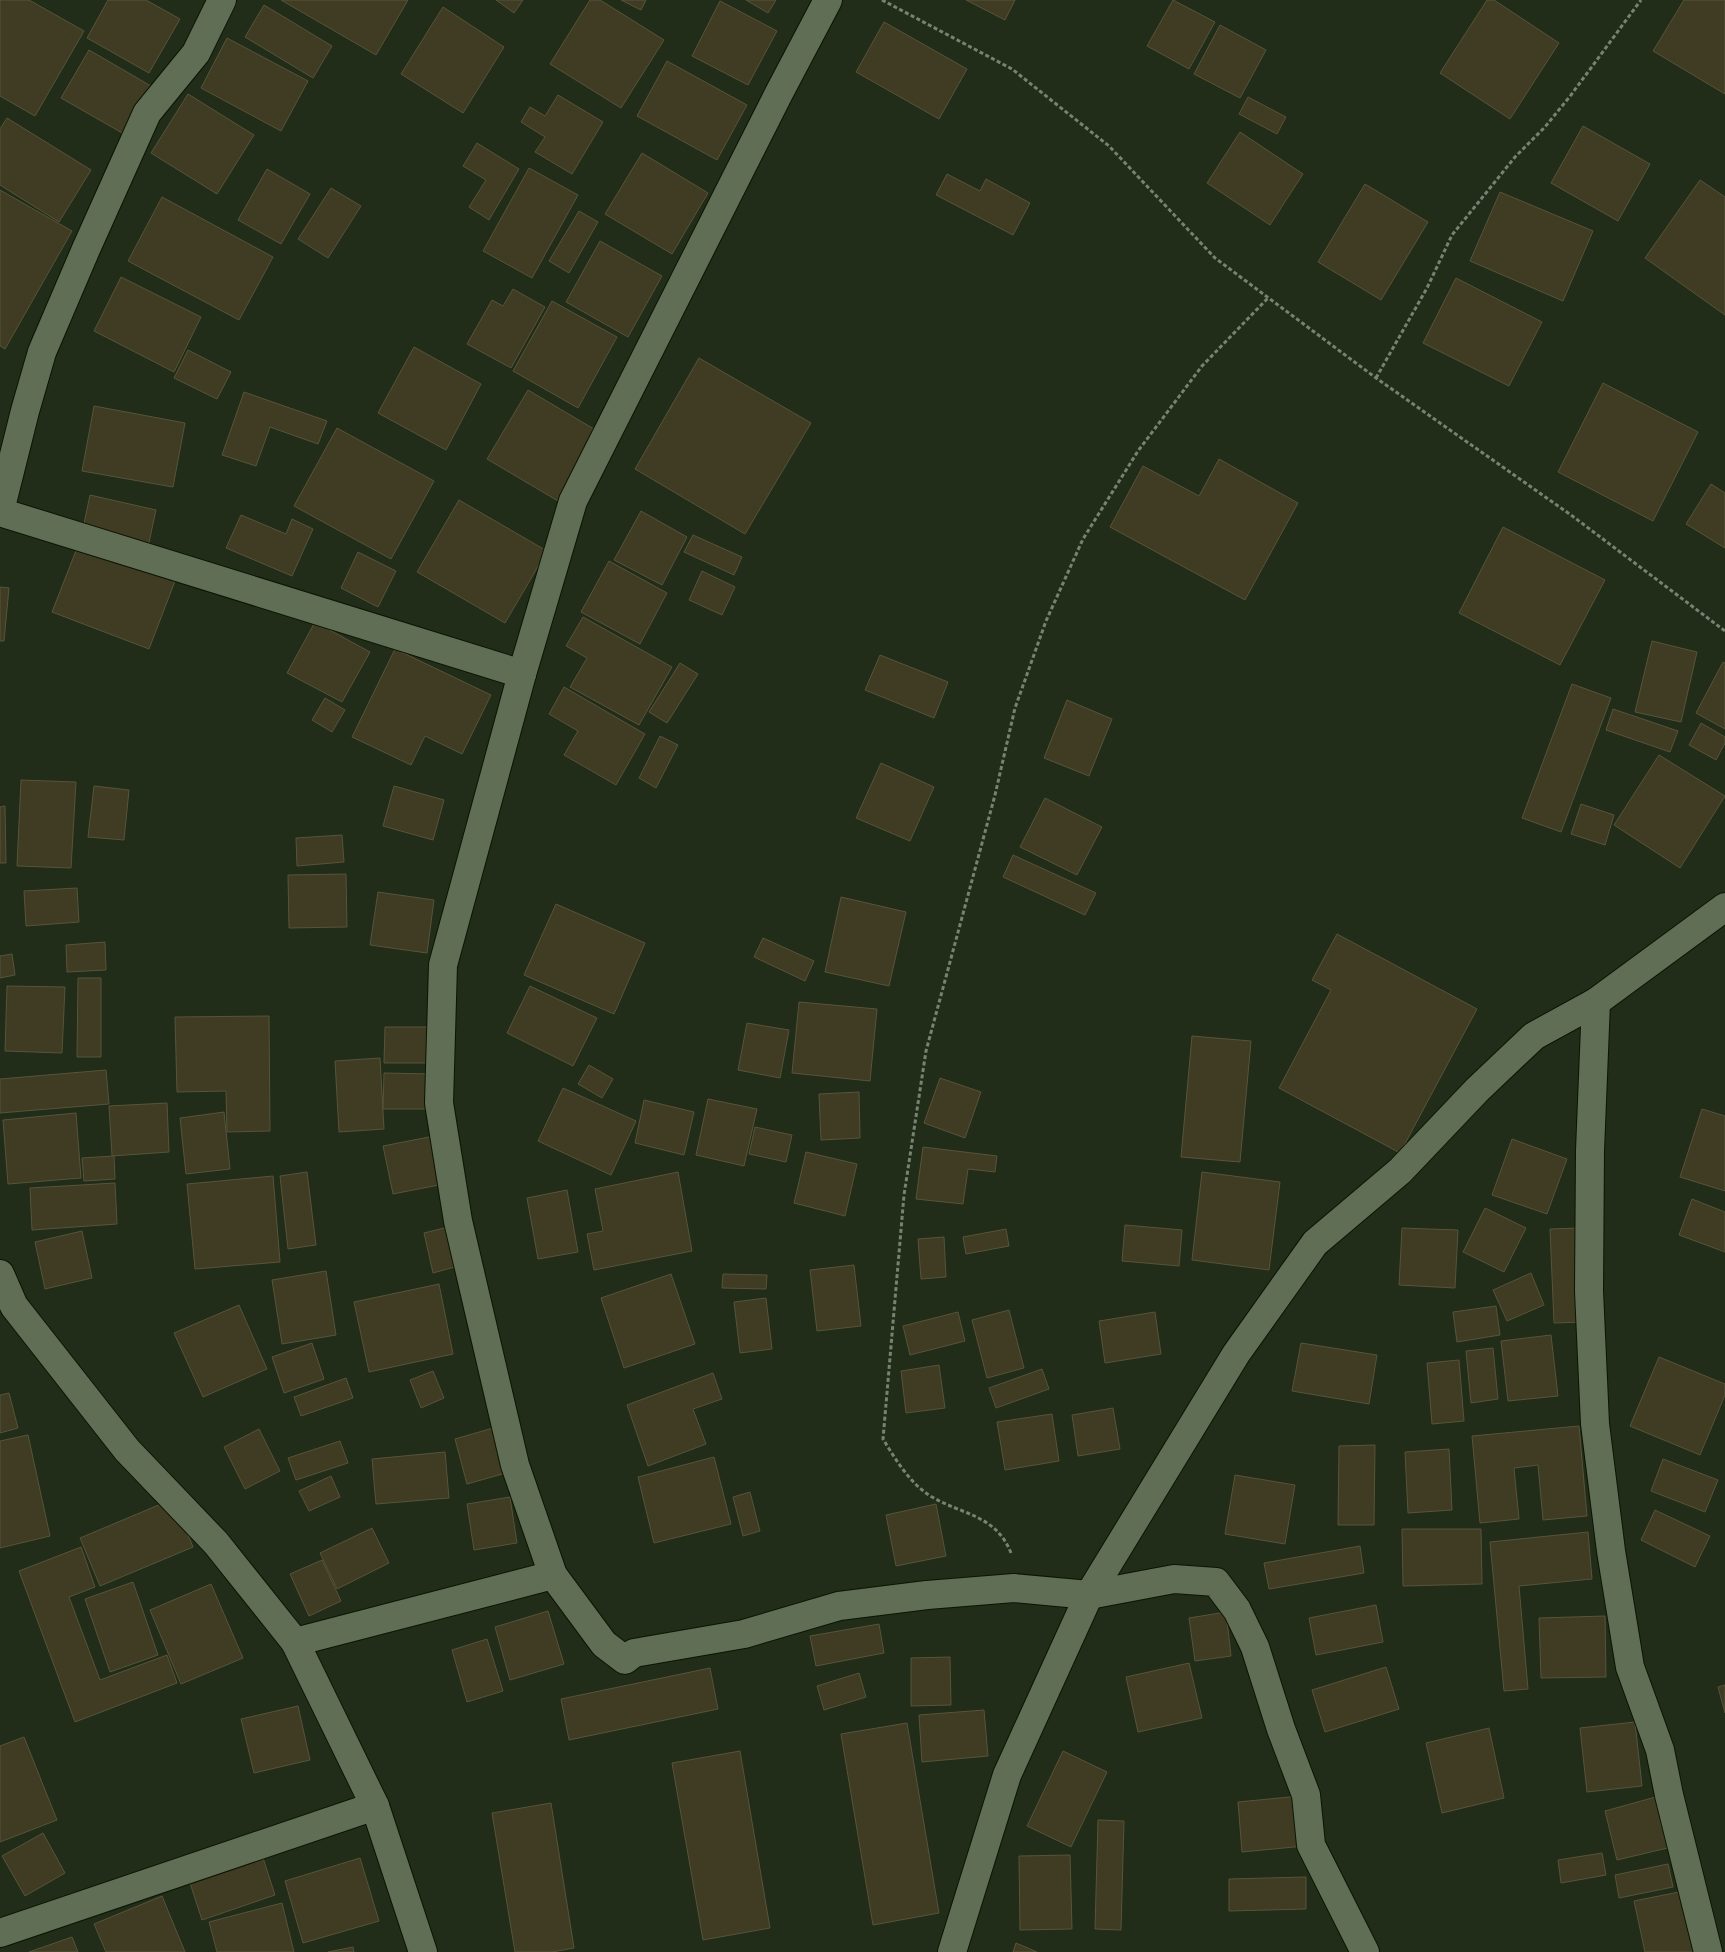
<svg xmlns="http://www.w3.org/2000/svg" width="1725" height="1952" viewBox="0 0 1725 1952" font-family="Signika,sans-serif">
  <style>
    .building { fill: #3f3c23; stroke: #57543a }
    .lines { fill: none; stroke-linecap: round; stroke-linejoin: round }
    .minor-casing { stroke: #0b1503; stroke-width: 30 }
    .path { stroke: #788271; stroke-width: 3; stroke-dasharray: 4 2.5; stroke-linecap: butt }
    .minor { stroke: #606e56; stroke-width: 28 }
  </style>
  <rect width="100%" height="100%" fill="#212d18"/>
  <g class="building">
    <path d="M0,0h29l55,31 -49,85 -35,-20z"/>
    <path d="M108,0h38l34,19 -31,54 -62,-35z"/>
    <path d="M281,0h127l-32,55z"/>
    <path d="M496,0h27l-9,13z"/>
    <path d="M590,0h10l64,40 -43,68 -71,-44z"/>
    <path d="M621,0h25l-5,10z"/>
    <path d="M746,0h30l-8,13z"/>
    <path d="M966,0h49l-10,20z"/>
    <path d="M1173,0l42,22 -26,47 -42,-23z"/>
    <path d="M1487,0h7l65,43 -49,76 -70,-46z"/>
    <path d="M1684,0h41v94l-72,-43z"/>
    <path d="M720,1l57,30 -29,54 -56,-29z"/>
    <path d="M264,5l68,41 -19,32 -68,-41z"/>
    <path d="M443,7l61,40 -41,66 -62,-39z"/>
    <path d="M884,22l83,47 -28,50 -83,-47z"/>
    <path d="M1220,25l46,25 -26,48 -46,-24z"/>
    <path d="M227,38l81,43 -27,50 -80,-43z"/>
    <path d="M89,50l62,36 -27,48 -63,-36z"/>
    <path d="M667,61l80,44 -30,55 -80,-44z"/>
    <path d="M188,94l66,41 -37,59 -66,-41z"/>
    <path d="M558,95l45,27 -31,52 -37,-22 10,-15 -24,-15 9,-15 15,9z"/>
    <path d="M1248,97l38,20 -9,17 -38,-20z"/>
    <path d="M7,118l84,52 -32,52 -59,-37v-56z"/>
    <path d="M1583,126l67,38 -32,57 -67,-38z"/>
    <path d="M1240,132l63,42 -33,51 -63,-42z"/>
    <path d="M477,143l42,26 -30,51 -20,-13 17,-27 -23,-14z"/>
    <path d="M642,153l66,40 -36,61 -67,-40z"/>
    <path d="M529,168l49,27 -46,83 -49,-27z"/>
    <path d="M267,169l43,25 -29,50 -43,-24z"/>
    <path d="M947,174l33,17 6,-12 44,24 -17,32 -77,-40z"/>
    <path d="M1700,180l25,17v118l-80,-57z"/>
    <path d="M1365,184l63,38 -47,78 -63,-38z"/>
    <path d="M331,188l30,18 -33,52 -30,-19z"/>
    <path d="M0,190l72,41 -67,118 -5,-3z"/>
    <path d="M1500,192l93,39 -30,70 -93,-40z"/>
    <path d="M162,197l111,60 -34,63 -111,-59z"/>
    <path d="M579,211l19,11 -29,51 -20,-12z"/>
    <path d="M600,241l62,35 -34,61 -62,-35z"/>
    <path d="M121,277l80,40 -27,55 -80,-41z"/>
    <path d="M1456,278l86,44 -33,64 -86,-43z"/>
    <path d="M513,289l32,18 -34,61 -44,-24 25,-44 11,6z"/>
    <path d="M552,301l65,36 -39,71 -65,-37z"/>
    <path d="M414,347l67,37 -35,66 -68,-37z"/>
    <path d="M188,350l43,22 -14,27 -43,-21z"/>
    <path d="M699,358l112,65 -66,111 -110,-65z"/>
    <path d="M1603,383l95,49 -45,89 -95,-49z"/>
    <path d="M528,390l71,42 -41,69 -71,-42z"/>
    <path d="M244,392l83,29 -9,23 -48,-17 -14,39 -34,-11z"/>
    <path d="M94,406l91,17 -12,64 -91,-16z"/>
    <path d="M337,428l97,53 -43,78 -97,-53z"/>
    <path d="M1219,459l79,44 -53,97 -135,-73 33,-61 56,30z"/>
    <path d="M1711,484l14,9v55l-39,-24z"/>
    <path d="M90,495l66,15 -8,37 -66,-14z"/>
    <path d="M459,500l88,51 -42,72 -88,-51z"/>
    <path d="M641,511l46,26 -25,48 -48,-25z"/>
    <path d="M241,515l45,19 6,-15 21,10 -21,47 -66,-28z"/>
    <path d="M1503,527l102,53 -45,85 -101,-52z"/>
    <path d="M693,535l49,22 -8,18 -50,-23z"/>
    <path d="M79,543l96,38 -26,68 -97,-37z"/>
    <path d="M358,552l38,19 -18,36 -37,-19z"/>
    <path d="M609,561l58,32 -27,51 -59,-32z"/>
    <path d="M702,571l33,16 -13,28 -33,-15z"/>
    <path d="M0,587l9,1 -5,53h-4z"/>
    <path d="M583,617l89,50 -33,58 -69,-38 17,-29 -21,-12z"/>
    <path d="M315,622l55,30 -28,50 -55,-29z"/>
    <path d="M1652,641l45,11 -16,70 -46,-10z"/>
    <path d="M395,649l96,46 -29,59 -37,-18 -14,29 -59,-28z"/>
    <path d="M880,655l68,27 -14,36 -69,-28z"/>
    <path d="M1723,662l2,1v66l-29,-16z"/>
    <path d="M680,663l18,11 -31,49 -18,-11z"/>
    <path d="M1572,684l39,14 -50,134 -39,-14z"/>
    <path d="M564,687l81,47 -29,51 -52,-30 14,-24 -29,-17z"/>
    <path d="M325,698l20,12 -13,22 -20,-12z"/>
    <path d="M1067,700l45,19 -23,57 -45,-18z"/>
    <path d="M1613,709l65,22 -8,21 -64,-22z"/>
    <path d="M1701,723l24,14v6l-9,17 -27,-15z"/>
    <path d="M660,736l18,9 -22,43 -17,-10z"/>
    <path d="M1659,755l66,41 -45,72 -66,-43z"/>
    <path d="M881,763l53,24 -24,54 -54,-23z"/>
    <path d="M21,780l55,2 -5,86 -54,-2z"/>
    <path d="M94,786l35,4 -5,50 -36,-3z"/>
    <path d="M394,786l50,14 -11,40 -50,-14z"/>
    <path d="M1045,798l57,29 -25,48 -57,-28z"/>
    <path d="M1581,804l33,11 -9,30 -34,-11z"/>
    <path d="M5,806l1,57h-6v-56z"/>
    <path d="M342,835l2,27 -47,4 -1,-28z"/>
    <path d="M1013,855l83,38 -11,22 -82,-38z"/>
    <path d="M346,874l1,53 -58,1 -1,-53z"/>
    <path d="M77,888l2,34 -53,4 -2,-35z"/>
    <path d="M378,892l56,8 -7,53 -57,-8z"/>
    <path d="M841,897l65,15 -17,74 -64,-14z"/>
    <path d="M556,904l89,39 -31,71 -90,-39z"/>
    <path d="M1337,934l140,75 -77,144 -121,-65 52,-98 -19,-10z"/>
    <path d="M763,938l51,23 -9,20 -51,-24z"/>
    <path d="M105,942l1,28 -39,2 -1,-27z"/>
    <path d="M12,954l3,21 -15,3v-22z"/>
    <path d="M78,978h23v79h-24z"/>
    <path d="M7,986l58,1 -3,66 -57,-2z"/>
    <path d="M530,986l67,32 -24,48 -66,-33z"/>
    <path d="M799,1002l78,7 -7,72 -78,-8z"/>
    <path d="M269,1016l1,115 -43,1 -1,-41 -49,1 -2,-75z"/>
    <path d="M747,1023l42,7 -9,48 -42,-8z"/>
    <path d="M385,1027h44l1,36h-46z"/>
    <path d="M1192,1036l59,5 -11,121 -59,-5z"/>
    <path d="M380,1058l4,71 -45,3 -4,-71z"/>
    <path d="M589,1065l24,14 -11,19 -24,-14z"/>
    <path d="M106,1070l3,34 -109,9v-34z"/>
    <path d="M384,1073l49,1 -1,35h-49z"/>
    <path d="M940,1078l41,14 -16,46 -41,-15z"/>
    <path d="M563,1088l73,33 -25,54 -73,-34z"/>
    <path d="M859,1092l1,46 -39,2 -2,-46z"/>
    <path d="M708,1099l49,10 -13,57 -48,-11z"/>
    <path d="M644,1100l50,12 -10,43 -49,-12z"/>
    <path d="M167,1103l2,49 -57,4 -3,-50z"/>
    <path d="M1702,1109l23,7v75l-45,-14z"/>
    <path d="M224,1112l6,57 -44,5 -6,-56z"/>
    <path d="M76,1113l5,65 -73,6 -5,-64z"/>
    <path d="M755,1127l37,8 -6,27 -37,-8z"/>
    <path d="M434,1136l10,48 -51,10 -10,-48z"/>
    <path d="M1512,1139l55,20 -20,55 -55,-19z"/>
    <path d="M923,1147l74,9 -2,16 -27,-3 -5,35 -47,-5z"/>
    <path d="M806,1152l51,12 -12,52 -51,-13z"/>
    <path d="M114,1156l1,23 -31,2 -2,-23z"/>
    <path d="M307,1172l9,73 -28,4 -8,-73z"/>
    <path d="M678,1172l14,79 -98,19 -7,-36 16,-3 -8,-42z"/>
    <path d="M1202,1172l78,10 -11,88 -77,-10z"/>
    <path d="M273,1176l7,86 -85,7 -8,-85z"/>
    <path d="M115,1183l2,41 -85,6 -2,-42z"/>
    <path d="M567,1190l11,62 -40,7 -11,-61z"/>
    <path d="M1692,1199l33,13v40l-46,-17z"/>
    <path d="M1485,1208l41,20 -22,44 -41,-20z"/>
    <path d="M1125,1225l57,5 -3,36 -57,-5z"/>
    <path d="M452,1226l10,39 -29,8 -9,-40z"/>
    <path d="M1402,1228l56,2 -3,58 -56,-3z"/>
    <path d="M1580,1228l3,94 -29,1 -4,-94z"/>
    <path d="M1006,1229l3,17 -43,8 -3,-17z"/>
    <path d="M82,1231l10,47 -47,11 -10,-47z"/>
    <path d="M944,1237l2,40 -25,2 -3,-40z"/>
    <path d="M854,1265l7,61 -44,5 -7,-61z"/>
    <path d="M326,1271l10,64 -54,9 -10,-64z"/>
    <path d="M1531,1273l13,32 -37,16 -14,-31z"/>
    <path d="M671,1274l24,70 -71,24 -23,-70z"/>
    <path d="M723,1274l44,1 -1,14 -44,-1z"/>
    <path d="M439,1284l14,70 -84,18 -15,-70z"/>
    <path d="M766,1298l6,51 -32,4 -6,-51z"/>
    <path d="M239,1305l28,64 -64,28 -29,-64z"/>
    <path d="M1496,1306l4,29 -43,7 -4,-30z"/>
    <path d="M1009,1310l15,58 -37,10 -15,-58z"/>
    <path d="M958,1312l7,29 -55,14 -7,-29z"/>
    <path d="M1155,1312l6,42 -56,9 -6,-42z"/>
    <path d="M1551,1335l7,61 -50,5 -7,-60z"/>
    <path d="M312,1343l12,36 -40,14 -12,-36z"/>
    <path d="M1301,1343l76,12 -8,49 -77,-13z"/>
    <path d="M1493,1348l5,51 -27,4 -5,-52z"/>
    <path d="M1659,1357l66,27v11l-25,60 -70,-29z"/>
    <path d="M1459,1360l5,61 -32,3 -5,-61z"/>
    <path d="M939,1365l6,43 -39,5 -5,-42z"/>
    <path d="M1042,1369l7,20 -53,19 -7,-20z"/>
    <path d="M433,1371l11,27 -23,10 -11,-28z"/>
    <path d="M713,1373l9,26 -29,10 13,35 -58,22 -21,-61z"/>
    <path d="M346,1378l7,20 -52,18 -7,-19z"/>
    <path d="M9,1393l9,35 -18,5v-38z"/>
    <path d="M1113,1408l7,41 -42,7 -6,-41z"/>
    <path d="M1052,1414l7,47 -54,9 -8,-48z"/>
    <path d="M1579,1426l8,90 -44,4 -5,-55 -24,3 5,51 -39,4 -8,-87z"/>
    <path d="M493,1428l13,45 -39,11 -12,-45z"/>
    <path d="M259,1429l21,42 -35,18 -21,-42z"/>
    <path d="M28,1435l22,101 -50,12v-107z"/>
    <path d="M340,1441l8,22 -52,17 -8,-22z"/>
    <path d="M1375,1445l-1,80h-36l1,-79z"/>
    <path d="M1449,1449l3,61 -44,3 -3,-61z"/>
    <path d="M445,1452l4,46 -73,6 -4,-45z"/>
    <path d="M714,1457l17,67 -77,19 -16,-66z"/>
    <path d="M1663,1459l55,21 -13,32 -54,-21z"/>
    <path d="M1235,1475l60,10 -10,59 -60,-10z"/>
    <path d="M331,1476l9,21 -31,14 -10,-20z"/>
    <path d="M750,1492l10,39 -17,5 -10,-39z"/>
    <path d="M510,1497l7,46 -43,7 -7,-46z"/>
    <path d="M173,1499l20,48 -93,39 -20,-48z"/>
    <path d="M936,1504l10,52 -50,10 -10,-51z"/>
    <path d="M1655,1510l55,26 -15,31 -54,-27z"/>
    <path d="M372,1528l17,35 -52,26 -17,-36z"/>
    <path d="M1402,1529h79l1,55 -79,2z"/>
    <path d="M1588,1532l4,47 -73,7 9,103 -24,2 -14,-149z"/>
    <path d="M1360,1546l4,27 -95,16 -5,-26z"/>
    <path d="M81,1547l14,40 -26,10 31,83 67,-25 10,28 -102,39 -56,-151z"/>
    <path d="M322,1560l19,41 -32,15 -19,-42z"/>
    <path d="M133,1582l25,73 -48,17 -25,-73z"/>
    <path d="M211,1584l32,74 -62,26 -31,-74z"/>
    <path d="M1376,1605l7,37 -67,13 -7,-37z"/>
    <path d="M548,1611l16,53 -54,16 -15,-53z"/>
    <path d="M1226,1612l5,44 -36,5 -6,-43z"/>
    <path d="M1605,1616l1,61 -65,1 -2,-60z"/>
    <path d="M879,1624l5,29 -68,13 -6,-30z"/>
    <path d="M487,1639l16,52 -36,11 -15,-52z"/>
    <path d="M950,1657l1,48 -40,1v-48z"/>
    <path d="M1189,1663l13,55 -64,14 -12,-55z"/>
    <path d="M1386,1667l13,42 -74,23 -13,-42z"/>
    <path d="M710,1668l8,41 -149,31 -8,-41z"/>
    <path d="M859,1673l7,24 -42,13 -7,-24z"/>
    <path d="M1725,1685v28l-7,-26z"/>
    <path d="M298,1706l12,54 -56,13 -13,-54z"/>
    <path d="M984,1710l4,46 -66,6 -3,-47z"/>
    <path d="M1635,1722l7,64 -55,6 -7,-64z"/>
    <path d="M907,1723l32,190 -66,12 -32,-191z"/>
    <path d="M1489,1728l15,70 -62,15 -16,-70z"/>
    <path d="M24,1737l33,83 -57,22v-96z"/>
    <path d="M740,1751l30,177 -67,12 -31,-177z"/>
    <path d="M1063,1751l44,21 -36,75 -44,-21z"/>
    <path d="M1663,1795l13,51 -59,14 -12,-49z"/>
    <path d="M1300,1796l5,50 -63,6 -4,-50z"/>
    <path d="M551,1803l23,145 -22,4h-37l-23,-139z"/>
    <path d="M1098,1820l26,1 -3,109 -26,-1z"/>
    <path d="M43,1833l22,40 -40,23 -23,-40z"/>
    <path d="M1602,1853l4,22 -45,8 -3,-23z"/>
    <path d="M1070,1855l2,74 -52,1 -1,-74z"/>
    <path d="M263,1858l12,37 -73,25 -12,-37z"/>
    <path d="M360,1858l19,63 -76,22 -18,-62z"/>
    <path d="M1668,1864l5,23 -54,11 -4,-23z"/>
    <path d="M1306,1877v32l-77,2v-32z"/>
    <path d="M1684,1891l12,61h-51l-11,-51z"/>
    <path d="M162,1896l23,56h-79l-12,-28z"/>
    <path d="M282,1903l12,49h-77l-8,-30z"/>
    <path d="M72,1937l6,15h-49z"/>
    <path d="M1016,1943l21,9h-24z"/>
    <path d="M353,1947l1,5h-26z"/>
  </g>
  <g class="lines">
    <g class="minor-casing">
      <g id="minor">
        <path d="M828,0l-49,93 -206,408 -51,173 -79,291 -4,138 19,118 57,244 38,110 51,69 21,16 9,-7 110,-19 95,-28 88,-11 87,-7 75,7 85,-16 42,3 21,28 18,37 26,82 25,66 5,50 54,107"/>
        <path d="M0,511l25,-100 17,-59 44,-103 61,-136 49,-60 26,-53"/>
        <path d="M0,512l522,162"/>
        <path d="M1596,1002l-6,149 -1,140 6,133 16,127 19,116 30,83 9,45 39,157"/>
        <path d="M0,1274l14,32 113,144 89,93 79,99 80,164"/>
        <path d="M295,1642l258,-67"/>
        <path d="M0,1933l375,-127 48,146"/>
        <path d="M952,1952l55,-177 82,-180 147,-241 79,-111 85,-72 77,-81 57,-54 62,-34 129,-95"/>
      </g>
    </g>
    <g class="path">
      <path d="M882,0l130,69 97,77 106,112 161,120 195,137 154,116"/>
      <path d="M1376,378l51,-90 25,-53 63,-78 30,-30 26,-32 70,-95"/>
      <path d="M1011,1553c-15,-38 -48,-38 -79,-56 -22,-13 -36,-37 -49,-58l21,-244 22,-144 69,-256 20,-87 31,-87 37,-82 55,-88 64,-85 66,-68"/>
    </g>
    <use href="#minor" class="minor"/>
  </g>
</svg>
